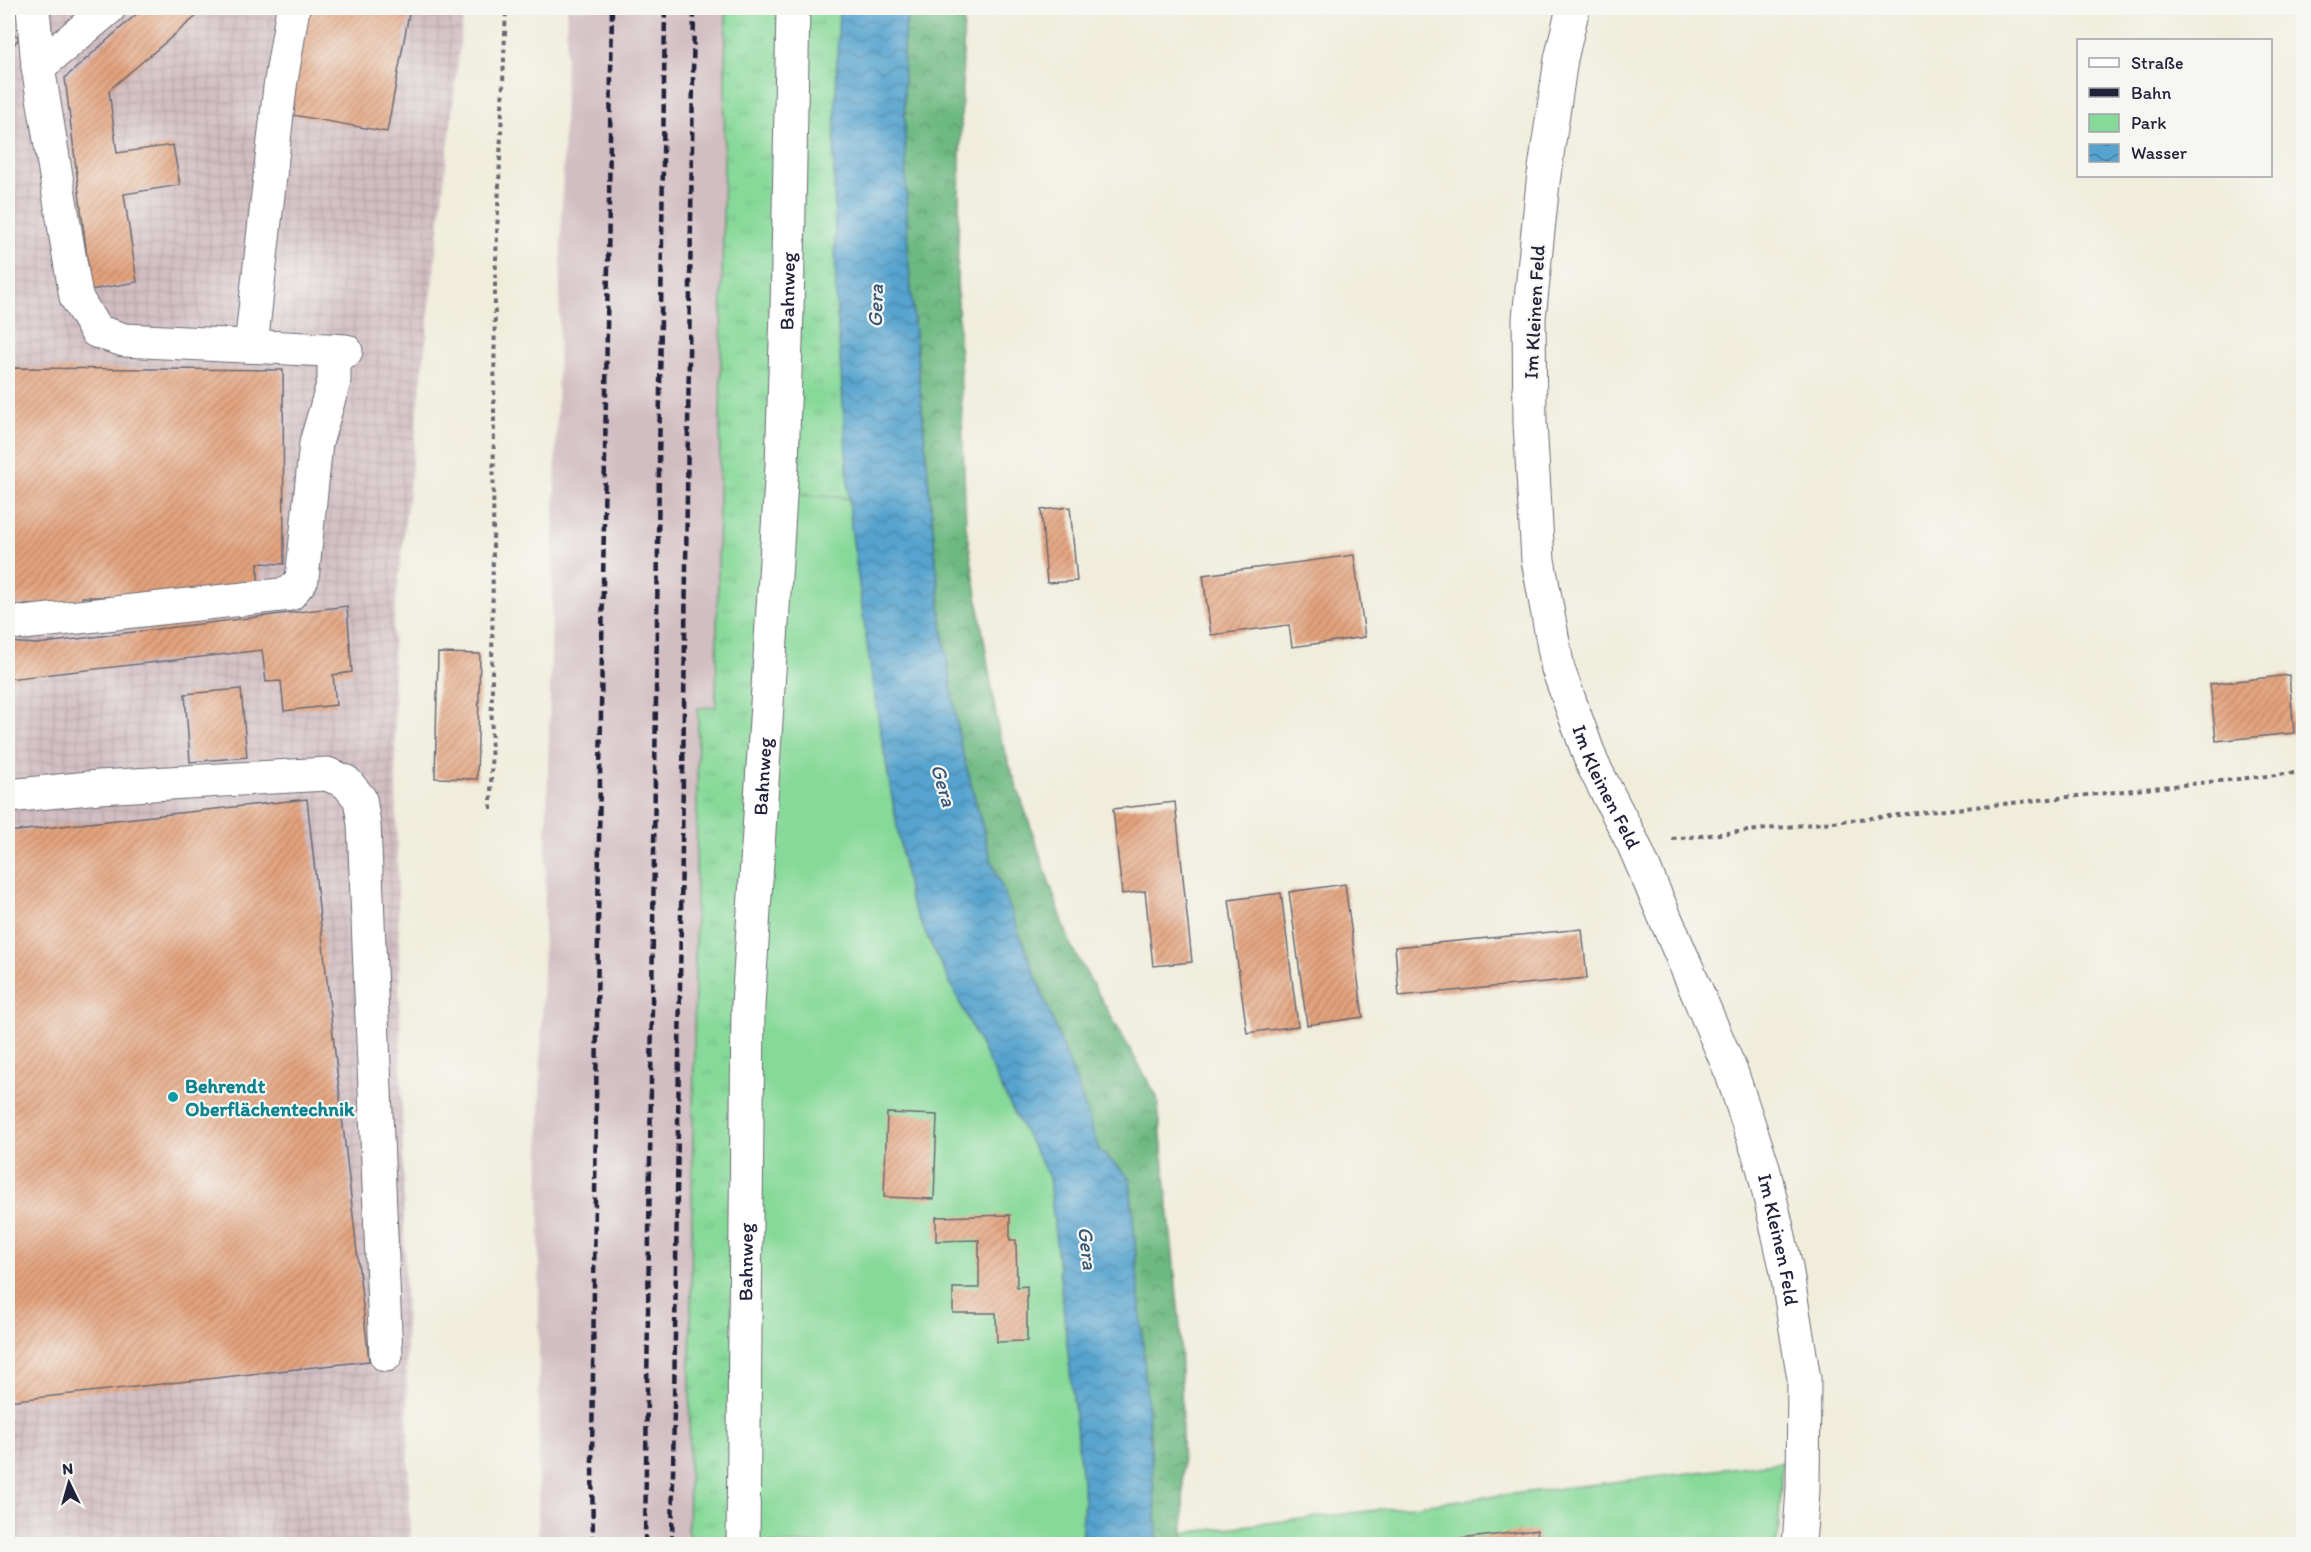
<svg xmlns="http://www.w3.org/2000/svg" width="2311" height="1552" viewBox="0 0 2311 1552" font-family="Itim,sans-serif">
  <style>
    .industrial { fill: url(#industrial-grid) }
    .railway { fill: #d2bec2 }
    .grass { fill: url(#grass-tufts); stroke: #547e6a; stroke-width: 1.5 }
    .forest { fill: url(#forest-crowns); stroke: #486e5e; stroke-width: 1.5 }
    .green { fill: #87d999; stroke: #547e6a; stroke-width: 1.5 }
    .water { fill: url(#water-waves); stroke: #3c6284; stroke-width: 1.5 }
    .building { fill: url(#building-hatch) }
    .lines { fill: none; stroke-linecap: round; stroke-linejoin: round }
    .minor-casing { stroke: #6a6973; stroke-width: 35 }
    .path { stroke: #6a6973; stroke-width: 4; stroke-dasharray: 4.5 4.5; stroke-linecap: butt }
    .minor { stroke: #fff; stroke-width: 33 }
    .rail { stroke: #22223b; stroke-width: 4.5; stroke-dasharray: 9 4.5; stroke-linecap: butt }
    .culture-dot { fill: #0f9aa8; stroke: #f6f6f2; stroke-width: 2 }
    .labels { text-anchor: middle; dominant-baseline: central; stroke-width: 4.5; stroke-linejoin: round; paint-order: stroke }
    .street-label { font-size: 20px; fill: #22223b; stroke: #f6f6f2 }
    .culture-label { font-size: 20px; font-weight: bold; fill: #0d838f; stroke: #f6f6f2; text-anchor: start }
    .water-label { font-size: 21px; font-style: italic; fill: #365676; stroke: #f6f6f2 }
  </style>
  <defs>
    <pattern id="industrial-grid" width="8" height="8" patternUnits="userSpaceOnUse" patternTransform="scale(1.5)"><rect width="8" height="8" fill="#d2bec2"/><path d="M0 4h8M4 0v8" fill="none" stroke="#b4a3a8"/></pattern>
    <pattern id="grass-tufts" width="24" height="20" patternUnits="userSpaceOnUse" patternTransform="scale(1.5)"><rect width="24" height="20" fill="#87d999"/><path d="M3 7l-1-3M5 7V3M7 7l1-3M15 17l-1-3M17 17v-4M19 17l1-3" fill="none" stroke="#74ba85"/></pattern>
    <pattern id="forest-crowns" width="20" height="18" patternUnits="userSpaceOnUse" patternTransform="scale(1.5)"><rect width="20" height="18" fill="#6db981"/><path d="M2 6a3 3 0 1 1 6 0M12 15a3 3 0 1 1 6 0" fill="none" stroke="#59966b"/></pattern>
    <pattern id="water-waves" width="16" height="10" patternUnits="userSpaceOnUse" patternTransform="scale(1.5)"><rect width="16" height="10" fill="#55a3ce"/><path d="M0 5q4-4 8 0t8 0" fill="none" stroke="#4684a8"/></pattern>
    <pattern id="building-hatch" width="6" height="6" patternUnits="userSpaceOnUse" patternTransform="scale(1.5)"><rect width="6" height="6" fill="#e4a37d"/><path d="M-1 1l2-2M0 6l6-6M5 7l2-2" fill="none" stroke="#b88468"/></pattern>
  </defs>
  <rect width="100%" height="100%" fill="#f6f6f2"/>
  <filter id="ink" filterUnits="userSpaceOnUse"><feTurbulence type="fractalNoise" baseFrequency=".0167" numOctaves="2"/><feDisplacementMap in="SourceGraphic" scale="12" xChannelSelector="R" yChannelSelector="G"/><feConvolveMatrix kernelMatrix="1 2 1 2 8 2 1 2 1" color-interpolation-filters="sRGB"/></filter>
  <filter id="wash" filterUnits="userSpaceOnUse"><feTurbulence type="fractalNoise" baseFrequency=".008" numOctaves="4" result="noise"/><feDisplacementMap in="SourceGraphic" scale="24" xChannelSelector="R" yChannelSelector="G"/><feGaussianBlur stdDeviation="1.35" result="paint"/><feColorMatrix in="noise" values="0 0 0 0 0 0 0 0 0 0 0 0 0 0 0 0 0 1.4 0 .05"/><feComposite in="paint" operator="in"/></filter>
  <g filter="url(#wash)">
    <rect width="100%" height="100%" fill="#f0eddb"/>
    <path class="industrial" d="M8,8h456l-71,621 17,915h-402z"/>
    <path class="railway" d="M567,8h159l-10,700h-18l-10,836h-150l2,-452z"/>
    <path class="grass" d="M726,8h113l-5,153 2,134 13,203 -78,-5 -36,1051h-47l10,-836 18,-1z"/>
    <path class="forest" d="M908,8h56l-7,272 9,247 33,207 72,212 86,151 23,228 4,219h-26l-28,-366 -31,-28 -22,-66 -86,-225 -31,-116 -18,-117 -34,-369 -5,-211z"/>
    <g class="green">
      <path d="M771,493l78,5 2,28 22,161 37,214 99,202 40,74 35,323 -3,44h-346z"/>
      <path d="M1782,1462l-4,82h-594l-1,-11z"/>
    </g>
    <path class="water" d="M839,8h69l-5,38 5,211 34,369 18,117 31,116 86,225 22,66 31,28 28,366h-77l3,-45 -35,-322 -40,-74 -99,-202 -37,-214 -22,-161 -15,-231 -2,-134z"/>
    <g id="blocks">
      <g class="building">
        <path d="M143,8h63l-97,82 8,63 56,-8 7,40 -56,9 13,88 -46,8 -26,-212z"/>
        <path d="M307,8h103l-23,124 -100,-18z"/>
        <path d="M8,28l11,10 -11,14z"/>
        <path d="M8,368l275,2 1,194 -26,-1v22l-45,12h-131v8h-74z"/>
        <path d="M1070,507l7,74 -30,2 -6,-73z"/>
        <path d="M1354,555l11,82 -73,10 -3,-22 -78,10 -8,-60z"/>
        <path d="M347,606l5,66 -19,3 3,30 -52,6 -3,-30 -15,1 -4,-32 -254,29v-37l28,2z"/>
        <path d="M438,653l42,1 -3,125 -42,-1z"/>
        <path d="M2289,675l5,58 -78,8 -6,-57z"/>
        <path d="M241,689l6,68 -57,5 -5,-68z"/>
        <path d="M307,799l62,562 -361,40v-569z"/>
        <path d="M1175,802l17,160 -39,4 -8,-75 -23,3 -9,-85z"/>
        <path d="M1345,884l18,133 -56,8 -18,-133z"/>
        <path d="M1281,893l17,133 -51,7 -18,-133z"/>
        <path d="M1582,929l5,49 -188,18 -4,-49z"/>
        <path d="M887,1113l50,2 -3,84 -50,-2z"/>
        <path d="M1010,1215v25h6l1,47 10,-1v55l-30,1 -1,-29h-43v-25h26v-48l-43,1v-24z"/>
        <path d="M1537,1530l2,14h-79v-5z"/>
      </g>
    </g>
  </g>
  <g filter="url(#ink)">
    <use href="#blocks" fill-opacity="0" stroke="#6a6973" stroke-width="1.5"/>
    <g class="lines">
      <g class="minor-casing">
        <g id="minor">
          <path d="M33,8l5,59 38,230 20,34 28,9 222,11"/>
          <path id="s1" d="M1573,8l-12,51 -18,123 -14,136 1,105 8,137 20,109 34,94 41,80 50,116 49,115 31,93 23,100 18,112 -1,111 -4,54"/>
          <path d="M38,67l71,-59"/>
          <path d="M251,346l29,-259 13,-79"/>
          <path d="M8,621l15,2 267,-29 12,-15 14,-136 18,-62v-31"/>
          <path d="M8,796l91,-9 228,-13 19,8 14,17 4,25 22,531"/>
          <path id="s2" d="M743,1544l5,-538 34,-541 5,-154 6,-303"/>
        </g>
      </g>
      <g class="path">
        <path d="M491,809l4,-524 11,-277"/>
        <path d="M1672,839l632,-67"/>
      </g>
      <use href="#minor" class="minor"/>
      <g class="rail">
        <path d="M593,1544l-1,-83 7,-620 13,-833"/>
        <path d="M645,1544l20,-1536"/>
        <path d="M672,1544l22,-1536"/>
      </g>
    </g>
  </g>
  <circle class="culture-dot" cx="173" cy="1097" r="6"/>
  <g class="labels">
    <g class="street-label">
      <text stroke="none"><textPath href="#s2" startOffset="1254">Bahnweg</textPath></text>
      <text transform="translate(1534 312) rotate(-87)">Im Kleinen Feld</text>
      <text stroke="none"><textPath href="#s2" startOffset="768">Bahnweg</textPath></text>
      <text stroke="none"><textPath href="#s1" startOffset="794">Im Kleinen Feld</textPath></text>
      <text stroke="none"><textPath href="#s1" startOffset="1280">Im Kleinen Feld</textPath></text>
      <text stroke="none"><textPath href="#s2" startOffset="282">Bahnweg</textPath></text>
    </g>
    <g class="culture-label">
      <text x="185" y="1086">Behrendt<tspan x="185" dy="23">Oberflächentechnik</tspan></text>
    </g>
    <g class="water-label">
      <text transform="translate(875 306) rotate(-89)">Gera</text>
      <text transform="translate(944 785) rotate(73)">Gera</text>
      <text transform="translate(1088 1248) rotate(83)">Gera</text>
    </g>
  </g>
  <rect width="2311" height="1552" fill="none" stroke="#f6f6f2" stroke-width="30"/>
  <rect x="2077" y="39" width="195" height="138" fill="#f6f6f2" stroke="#a1a1a9" stroke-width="1.5"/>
  <rect x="2089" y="58" width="30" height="9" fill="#ffffff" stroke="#a1a1a9" stroke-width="1.5"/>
  <text x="2131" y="69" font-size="18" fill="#22223b">Straße</text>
  <rect x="2089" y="88" width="30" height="9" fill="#22223b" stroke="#a1a1a9" stroke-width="1.5"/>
  <text x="2131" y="99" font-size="18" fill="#22223b">Bahn</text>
  <rect x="2089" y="114" width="30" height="18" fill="#87d999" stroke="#a1a1a9" stroke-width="1.5"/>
  <text x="2131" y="129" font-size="18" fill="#22223b">Park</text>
  <rect x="2089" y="144" width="30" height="18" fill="url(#water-waves)" stroke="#a1a1a9" stroke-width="1.5"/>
  <text x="2131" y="159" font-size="18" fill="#22223b">Wasser</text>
  <g transform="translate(69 1483) rotate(355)" stroke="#f6f6f2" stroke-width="4.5" paint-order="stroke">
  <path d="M0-4.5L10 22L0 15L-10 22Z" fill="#22223b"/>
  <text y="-9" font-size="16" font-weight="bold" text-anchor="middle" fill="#22223b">N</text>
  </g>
</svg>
